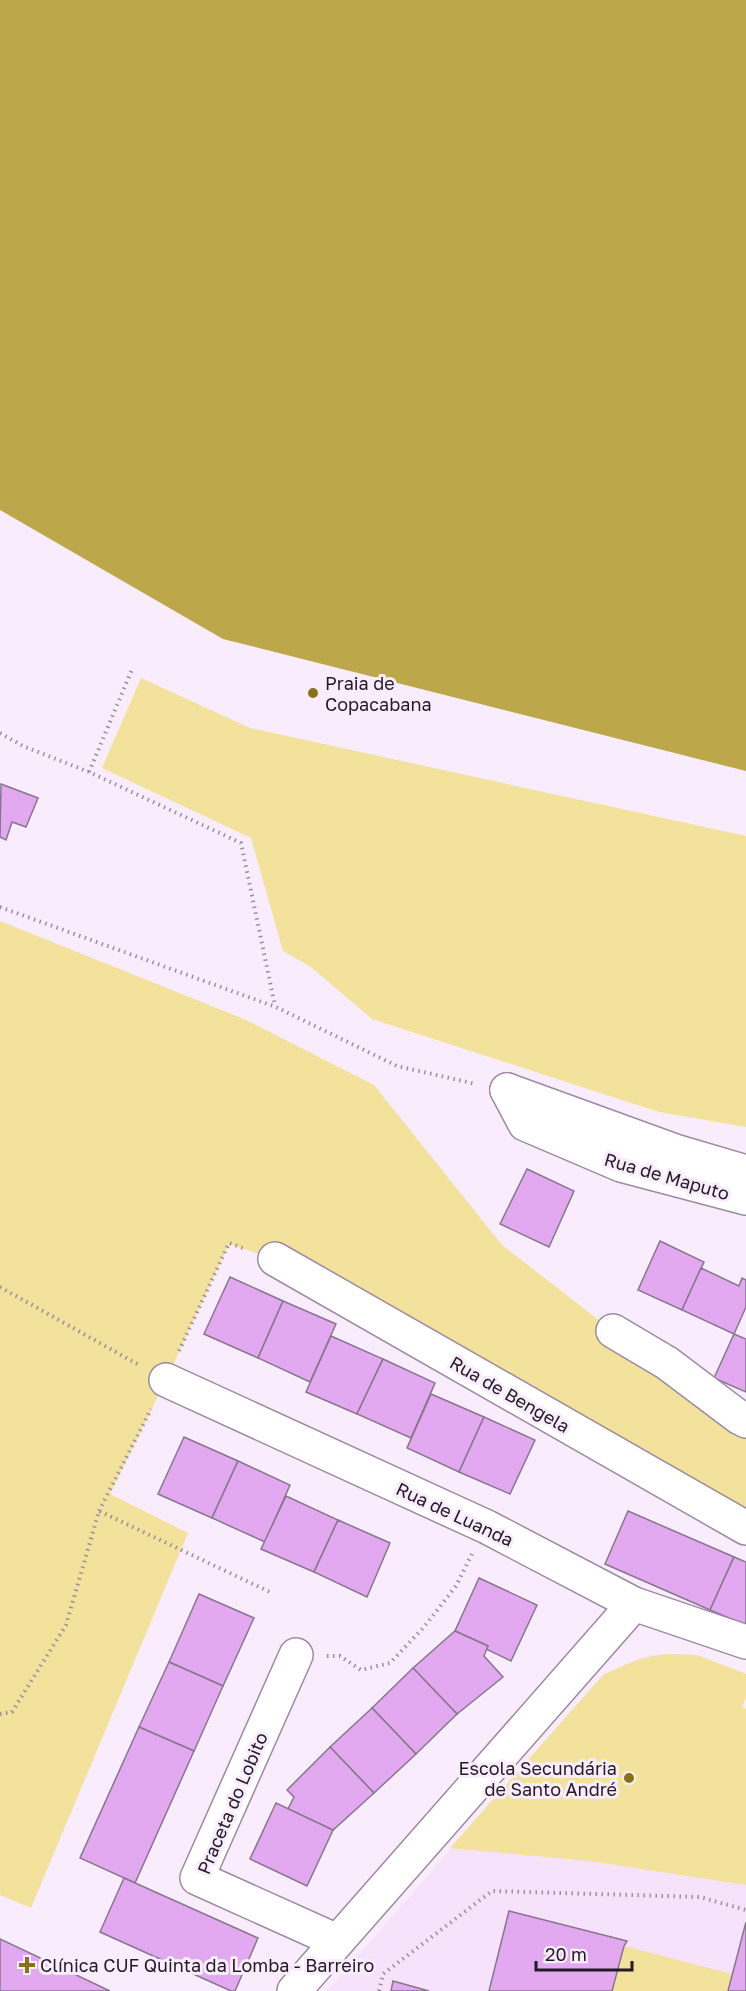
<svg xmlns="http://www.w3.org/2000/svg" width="746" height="1991" viewBox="0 0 746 1991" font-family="'Golos Text',sans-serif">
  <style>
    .built { fill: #f7e2fc }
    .green { fill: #f2e29b }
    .water { fill: #bca84a }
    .building { fill: #e2a9f1; stroke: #88768d; stroke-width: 1.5 }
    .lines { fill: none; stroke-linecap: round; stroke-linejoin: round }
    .minor-casing { stroke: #9d8aa2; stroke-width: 36 }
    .path { stroke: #998f9c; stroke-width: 4; stroke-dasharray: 1.5 4.5; stroke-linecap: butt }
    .minor { stroke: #fff; stroke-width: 33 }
    .poi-dot { fill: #867315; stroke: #f9edfd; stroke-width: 2 }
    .labels { text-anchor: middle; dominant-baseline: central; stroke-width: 6; stroke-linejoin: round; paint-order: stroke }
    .poi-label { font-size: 18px; fill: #231b24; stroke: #f9edfd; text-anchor: start }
    .street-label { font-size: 18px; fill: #231b24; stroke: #f9edfd }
  </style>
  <rect width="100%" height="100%" fill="#f9edfd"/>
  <path class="built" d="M667,1654l30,1 49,19v24l-4,9 4,2v282h-419l276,-316 33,-15 14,-5z"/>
  <g class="green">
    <path d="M141,678l109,50 496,108v291l-87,-15 -287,-93 -61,-52 -28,-16 -32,-113 -149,-70z"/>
    <path d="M0,921l244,98 130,66 128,160 111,86 133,90v107l-471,-269 -46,-15 -63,136 -56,114 78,39 -157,375 -31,-13z"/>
    <path d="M667,1654l30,1 49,19v24l-4,9 4,2v176l-156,-24 -140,-13 153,-173c21,-10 40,-19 64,-21z"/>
    <path d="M624,1946l108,28 -4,17h-116z"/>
  </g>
  <path class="water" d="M0,0h746v771l-523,-132 -223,-129z"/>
  <g class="building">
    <path d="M1,784l37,14 -12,29 -14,-5 -6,18 -6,-3z"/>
    <path d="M527,1169l47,22 -25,56 -49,-23z"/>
    <path d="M660,1241l44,21 -22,48 -44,-20z"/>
    <path d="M701,1268l38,18 3,-8 4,2v27l-12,27 -52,-24z"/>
    <path d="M230,1277l53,24 -25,57 -54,-24z"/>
    <path d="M283,1301l53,23 -26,58 -52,-24z"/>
    <path d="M734,1334l12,5v53l-32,-14z"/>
    <path d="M331,1336l52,23 -26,55 -51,-22z"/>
    <path d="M383,1359l52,24 -24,55 -54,-24z"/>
    <path d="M431,1394l53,23 -25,55 -52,-24z"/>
    <path d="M484,1417l51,23 -25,54 -51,-22z"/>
    <path d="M184,1437l54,24 -26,57 -54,-24z"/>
    <path d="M238,1461l52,24 -25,57 -53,-24z"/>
    <path d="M286,1496l52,24 -24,52 -53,-23z"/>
    <path d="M628,1511l106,46 -24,53 -105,-46z"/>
    <path d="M338,1520l52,23 -23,54 -53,-25z"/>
    <path d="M734,1557l12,5v63l-36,-15z"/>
    <path d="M479,1578l58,27 -26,56 -25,-12 2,-3 -33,-15z"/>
    <path d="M199,1594l55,24 -31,68 -54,-24z"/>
    <path d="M455,1631l33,15 -4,10 19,21 -46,37 -44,-46z"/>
    <path d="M169,1662l54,24 -29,65 -55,-24z"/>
    <path d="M413,1668l44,46 -41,40 -44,-46z"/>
    <path d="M372,1708l44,46 -42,39 -44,-46z"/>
    <path d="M139,1727l55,24 -59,132 -55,-25z"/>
    <path d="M330,1747l44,46 -41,37 -45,-21 6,-12 -7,-7z"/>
    <path d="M276,1803l57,27 -26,56 -57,-27z"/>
    <path d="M124,1878l134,60 -23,53h-4l-131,-59z"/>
    <path d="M509,1911l118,30 -3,5 -12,45h-123z"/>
    <path d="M746,1922v69h-18z"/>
    <path d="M0,1939l110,52h-110z"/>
    <path d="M393,1981l36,10h-38z"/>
  </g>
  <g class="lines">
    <g class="minor-casing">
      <g id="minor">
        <path d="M507,1090l18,34 96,41 125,33"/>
        <path d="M507,1090l168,61 71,21"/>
        <path d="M275,1259l471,269"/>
        <path d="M613,1331l54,32 73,55 6,3"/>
        <path d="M166,1380l321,147 147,77 112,38"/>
        <path d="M296,1655l-99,223 140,63"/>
        <path d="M294,1991l340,-387"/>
      </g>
    </g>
    <g class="path">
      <path d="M0,733l23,13 66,26 152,71 34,163"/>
      <path d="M89,772l44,-105"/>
      <path d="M0,907l276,100 121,59 79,18"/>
      <path d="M0,1287l139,78"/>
      <path d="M179,1351l50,-108 17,6"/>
      <path d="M99,1511l52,-102"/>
      <path d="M327,1656h13l21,14 29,-7 34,-36 32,-41 16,-32"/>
      <path d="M0,1714l12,-2 54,-87 33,-114 173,82"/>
      <path d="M379,1991l4,-17 109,-83 208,6 46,13"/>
    </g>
    <use href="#minor" class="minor"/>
  </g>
  <g class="poi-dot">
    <circle cx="313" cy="693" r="6"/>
    <circle cx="629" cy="1778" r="6"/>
    <path d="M24 1956h6v6h6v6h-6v6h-6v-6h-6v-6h6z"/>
  </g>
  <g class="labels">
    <g class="poi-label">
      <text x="325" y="683">Praia de<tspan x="325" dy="21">Copacabana</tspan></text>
      <text x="617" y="1768" text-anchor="end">Escola Secundária<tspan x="617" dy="21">de Santo André</tspan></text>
      <text x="40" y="1965">Clínica CUF Quinta da Lomba - Barreiro</text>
    </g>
    <g class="street-label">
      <text transform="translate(667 1176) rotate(16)">Rua de Maputo</text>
      <text transform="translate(510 1394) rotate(30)">Rua de Bengela</text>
      <text transform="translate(455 1514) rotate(25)">Rua de Luanda</text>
      <text transform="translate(232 1803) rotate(-67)">Praceta do Lobito</text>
    </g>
  </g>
  <path d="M536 1961v9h96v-9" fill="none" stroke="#231b24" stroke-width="3"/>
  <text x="545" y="1961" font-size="18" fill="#231b24" stroke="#f9edfd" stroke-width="4.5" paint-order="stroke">20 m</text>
</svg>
